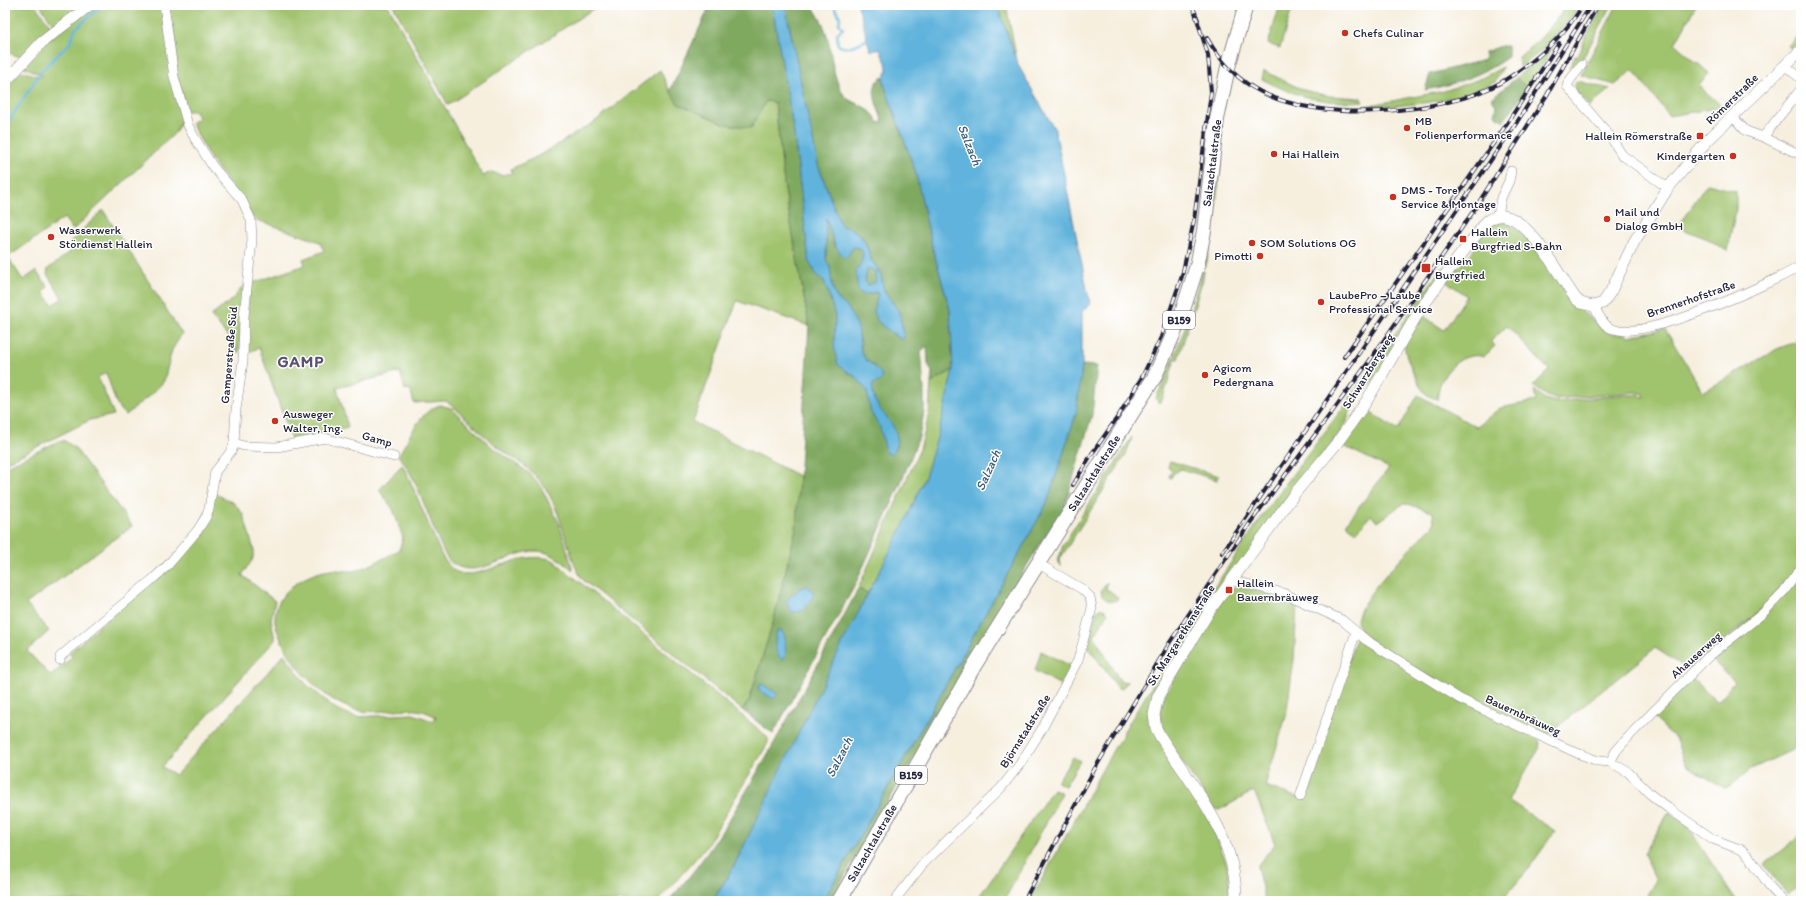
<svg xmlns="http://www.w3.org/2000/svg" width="1806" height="906" viewBox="0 0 1806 906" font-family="Itim,sans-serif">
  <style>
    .green { fill: #a0c36d; stroke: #617254 }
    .forest { fill: #80a960; stroke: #51664e }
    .water { fill: #60b3dc; stroke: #416a8c }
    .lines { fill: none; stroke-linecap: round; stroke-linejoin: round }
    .stream { stroke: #60b3dc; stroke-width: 2.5 }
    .minor-casing { stroke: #8c888c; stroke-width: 10 }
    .tertiary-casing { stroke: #8c888c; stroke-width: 12 }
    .primary-casing { stroke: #8c888c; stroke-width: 16 }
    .minor { stroke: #fff; stroke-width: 9 }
    .tertiary { stroke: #fff; stroke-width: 11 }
    .primary { stroke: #fff; stroke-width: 14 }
    .rail-casing { stroke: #22223b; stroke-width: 4 }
    .rail { stroke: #fff; stroke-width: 2.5; stroke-dasharray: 8; stroke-linecap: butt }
    .poi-dot { fill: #c8321e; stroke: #fff; stroke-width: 1.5 }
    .labels { text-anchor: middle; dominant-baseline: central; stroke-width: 3; stroke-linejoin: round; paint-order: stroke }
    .shield { fill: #fff; stroke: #646476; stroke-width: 1 }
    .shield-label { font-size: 11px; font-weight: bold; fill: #22223b }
    .poi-label { font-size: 12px; fill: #22223b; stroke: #fff; text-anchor: start }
    .street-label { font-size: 12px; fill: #22223b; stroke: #fff }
    .water-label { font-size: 13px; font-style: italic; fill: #3b5c7b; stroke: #fff }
    .district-label { font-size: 16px; font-weight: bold; letter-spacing: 1px; fill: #5a5073; stroke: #fff }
  </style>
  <rect width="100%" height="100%" fill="#fff"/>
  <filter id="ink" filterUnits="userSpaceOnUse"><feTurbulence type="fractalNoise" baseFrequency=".025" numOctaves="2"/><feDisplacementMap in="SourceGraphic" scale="8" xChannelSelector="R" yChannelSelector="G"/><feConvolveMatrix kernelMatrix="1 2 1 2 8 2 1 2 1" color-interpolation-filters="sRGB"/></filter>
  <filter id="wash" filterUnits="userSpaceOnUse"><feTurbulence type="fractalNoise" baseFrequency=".012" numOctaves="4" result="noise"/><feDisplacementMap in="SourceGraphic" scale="16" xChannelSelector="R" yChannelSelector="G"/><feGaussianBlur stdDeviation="0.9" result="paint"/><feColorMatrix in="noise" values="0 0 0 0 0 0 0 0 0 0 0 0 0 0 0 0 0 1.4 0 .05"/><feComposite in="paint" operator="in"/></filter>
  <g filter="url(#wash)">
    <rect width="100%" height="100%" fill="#f6efde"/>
    <g class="green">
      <path d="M5,5h30l18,24 -29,28 -11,-2 -8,-6z"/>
      <path d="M40,5h43l-28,22z"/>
      <path d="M97,5h65l20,110 -2,9 -5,9 -102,97 -9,-12 -56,39 15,23 13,-9 12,16 -5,5 10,13 9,-7 -15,-24 1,-5 26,-20 -4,-7 33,-32 79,124 -10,16 -8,31 -8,9 -30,25c-11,-5 -15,-31 -20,-42l-8,4 16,38 -24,5 -85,43v-377l17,-15 19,6 1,-2 -18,-8c19,-24 46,-47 73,-62z"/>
      <path d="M167,5h221l95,171 8,-4 10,3 11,-2 -1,-4 29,-14 53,-32 67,-53 10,21 105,11 9,82 25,142 -72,-25 -44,121 106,54 -3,53 -22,90 -25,82 -7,9 -160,-131c-12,-19 -18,-54 -29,-77 -17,-36 -39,-40 -66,-64 -14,-12 -26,-26 -41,-37l-32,2 -4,-14 -5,1 -5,-18 -63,16 11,39 -55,16 -34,-95 -14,5 5,-69 55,-19 -2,-6 21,-8 -4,-9 -66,-23 -44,-61 -19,-35 7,-5 -3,-7h-9l-7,-27z"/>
      <path d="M393,5h206l-151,100z"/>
      <path d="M998,5h8l12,60z"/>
      <path d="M1280,5h13l-13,43 -12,-4z"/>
      <path d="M1568,5h12c-17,25 -35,46 -61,62v-10l21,-18z"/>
      <path d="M1604,5h8l-33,60 -10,3 6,-12h3l4,-8v-4z"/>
      <path d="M1617,5h79l-21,39 34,29 -10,13 24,21 -54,9 -36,-46 -18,15 -34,-10z"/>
      <path d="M1801,32v12l-6,6 -7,-4z"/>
      <path d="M1550,48l3,1 -26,39 -11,-10z"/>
      <path d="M1503,67l-8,15c-42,21 -87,24 -134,25l83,-16 36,-12z"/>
      <path d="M1264,71l39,19 26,6 33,2 1,3c-36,4 -70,-5 -101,-22z"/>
      <path d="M1577,81l33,8 -21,17 -15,-18v-4z"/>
      <path d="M1220,155h2l-8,65 -8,47h-3z"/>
      <path d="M1707,184l29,7v18l-9,42 -19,-12 -31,-12z"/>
      <path d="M1497,222l12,1 15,12 26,30 19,34 6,7 29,23 11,5h10l4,2 36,-7 38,63 74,-43 24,-9v224l-33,40 -79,66 -34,-22 -109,88 -83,-38 -99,-62c-4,-5 -9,-13 -6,-20 9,-27 55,-69 76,-92l-1,-12 -29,-9 -27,19 -6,-7 -15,17 -10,-8 43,-56 -48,-23 25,-35 32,20 20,-35 58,32 24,-19 36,-7 -2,-11 11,9 11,3 64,-7h16l8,2 -1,-3 -7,-2 -81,7 -8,-3 -14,-10 16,-16 -42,-44 -16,15 4,5 -11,11c-23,-8 -48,20 -46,42 -5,-1 -8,-2 -12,-5 -6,-5 -24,-43 -21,-50 3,-10 12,-20 17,-29l22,15 23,-34 -21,-15 11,-14 2,1 21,-26 -2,-3 14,-15z"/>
      <path d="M1442,267l1,1 -71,116c-10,4 -24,27 -25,38l-188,262 -9,20 -1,9 63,112 16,42 3,34h-201l87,-158 6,-6 1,-6 79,-127 69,-102 70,-93z"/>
      <path d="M1202,271h2l-1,8 -25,80h-3l-12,39 -4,5 -3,-4 1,-3c20,-43 33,-80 45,-125z"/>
      <path d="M244,285l-5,68 -5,-4 -2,-7 -21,-26 22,-17z"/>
      <path d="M953,370c-8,36 -15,73 -28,107 -15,40 -37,78 -57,116l-10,-4 62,-140 9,-34 2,-32z"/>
      <path d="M440,405l11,3 40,38 38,27 11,12 19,38 14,47c-9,-7 -18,-15 -29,-18 -31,-7 -62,30 -91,12 -7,-5 -10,-14 -13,-21 -11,-23 -25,-71 -42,-87 12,-18 20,-44 42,-51z"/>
      <path d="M1132,437l-6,17 -66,105 1,7 -3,-5 5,-16z"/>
      <path d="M59,441h6l10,7 57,78 -106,78 23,27 -22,20 24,25 21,-19 -3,-4 125,-113 20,-47 20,10 9,11 11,36 -1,9 -11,16 33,26 -4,18 4,21 -113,127 14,8 108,-121 22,30 30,25 20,8 57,-3 20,7 3,-4c-27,-17 -56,1 -83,-8 -26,-8 -50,-32 -64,-55 -6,-10 -12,-21 -14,-33 -2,-29 31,-48 56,-51 9,-1 16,3 27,0 14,-5 28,-13 41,-20l4,-12 -10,-29 -14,-19 23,-25 4,6 35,83c4,7 9,15 16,18 26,10 60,-24 96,-12l209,172 6,6v5l-62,104 -48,54h-644l-9,-4v-430z"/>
      <path d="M1170,461l49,15 -2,4 -36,-11 -8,5 -2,4 -2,-1 3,-8 -4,-2z"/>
      <path d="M1801,571v175l-50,23 -25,20 -40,-24 -11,-27 -21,-20 37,-40 26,24 18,-20 -25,-24z"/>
      <path d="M1107,582l-1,7 12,8 -1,3c-6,3 -11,0 -15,-4l-1,-6z"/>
      <path d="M1237,586l42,10 18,9 -3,55 -8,56 -21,70 37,13 54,-161 179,99 5,5 -1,7 -31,51 47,31 -28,40 -26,30h-236l-8,-35 18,-22 -21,-53 -35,19 -5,-1 -52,-77c-1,-10 -4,-18 -1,-27 8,-24 25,-43 38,-64 12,-18 18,-43 38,-55z"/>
      <path d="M1099,609h5l4,4 -14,23 26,45 8,1 -7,7 -3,-1 -31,-43 10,-34z"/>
      <path d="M1041,651l30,15 -10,18h-2l-24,-13z"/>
      <path d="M1073,757l7,4 -15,25 -8,-4z"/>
      <path d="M1053,789l9,4 -58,108h-28z"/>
      <path d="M1669,812l18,13 49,76h-81l-8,-6 9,-15 -12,-26z"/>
      <path d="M1801,835v66h-2l-2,-14 -10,7 -23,-30z"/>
    </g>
    <g class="forest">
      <path d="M709,5h63l22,128 14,120 8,21 8,7 7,20 4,16v13l11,41 10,6 11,14 4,22 9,14 11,28c19,-26 -16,-40 -19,-64 -1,-7 2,-17 3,-25l-9,-6 -5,-9v-9l-13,-34 -12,-11 -4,-12 -2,-18 -4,-7v-44l9,31 16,2 2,-3 7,2 4,5 -3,10 -5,8 8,24 13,-3 4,33 19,14 4,-5 -5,-22 -15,-22 -4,-18c-3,7 -4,13 -12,13l-3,-4 2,-12h5l4,-4c-6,-5 -5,-8 -7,-14 -4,-15 -14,-22 -28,-25l-23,-61 -33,-160h27l1,2c6,9 11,18 14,28 5,19 5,40 15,57 5,10 17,11 25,17 6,4 9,9 12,14l4,-1c-5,-15 -17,-36 0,-45l1,7 31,86 18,80 17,60 3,60 -22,13 1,-11 -4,-8 -1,-18 -6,5 3,39v22l-5,25 -19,48 -46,102 -81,147 -31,-24 7,-9 25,-82 22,-90 13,-203 -25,-142 -9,-82 -9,-1 -15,27 -26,-4 -47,-20 -8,-13 37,-79z"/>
      <path d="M1501,46h7v11c-23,17 -54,28 -83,33l5,-16 54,-14 1,-8z"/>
      <path d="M1516,78l11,10 -23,33 -9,-6 2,-9 -6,-7z"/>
      <path d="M1082,365l15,1 -5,49 -28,94 -29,43 -205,349h-7l102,-179 122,-219 29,-89z"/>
      <path d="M858,589l10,4 -134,273 -21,35h-45c40,-42 68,-92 97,-142 32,-56 63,-112 93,-170z"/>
    </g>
    <g class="water">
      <path d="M772,5h13l33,160 23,61 9,2 8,5 7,9 6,18 8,10 -5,2 -2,-3h-5l-2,12 3,4 8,-3 -1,-7 5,-3 4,18 15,22 5,22v4l-4,1c-9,-9 -28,-15 -26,-31 1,-6 5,-10 3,-16l-13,3 -6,-4 -2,-20 5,-8 2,-10 -3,-5 -7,-1 -7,12c-15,-13 -13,-25 -20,-41v42l4,7 2,18 4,12 12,11 10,19 3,25 5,8 15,13 1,6 -3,3 -6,2c-4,32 38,38 19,71l-6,-3 -6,-25 -9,-14 -4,-22 -11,-14 -18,-12 -4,-19 1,-29 -4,-16 -7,-20 -8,-7 -7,-12 -15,-129z"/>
      <path d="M858,5h140l20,60 37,65 35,174 -8,8v54l-6,48 -29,89 -122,219 -102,179h-110l21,-35 110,-226 61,-118 20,-45 14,-46 14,-61 -3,-60 -17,-60 -18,-80 -31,-86c-1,-10 3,-9 3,-16 0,-7 -6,-14 -7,-20l-7,3 -3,-1z"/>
      <path d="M807,586l4,3 3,5c-5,9 -11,20 -22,18l-6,-11 14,-13z"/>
      <path d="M777,631h5l3,6 1,18 -4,5c-8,-8 -8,-18 -5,-29z"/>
      <path d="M762,684l16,10 -4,5 -14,-8 -2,-4z"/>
    </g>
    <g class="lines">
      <g class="stream">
        <path d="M833,5l7,12 -1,7 4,4 -6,6 1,11c11,7 20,-3 32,-6"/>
        <path d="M5,127l37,-57 28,-27 5,-14 15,-13 15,-11"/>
      </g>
    </g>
  </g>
  <g filter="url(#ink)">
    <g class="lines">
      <g class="minor-casing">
        <g id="minor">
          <path d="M1582,65c-5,7 -12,13 -15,21l43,50 12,19 46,33"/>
          <path d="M1786,66l15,13"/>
          <path d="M1732,116l14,15 17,6 38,18"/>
          <path d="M1763,137l38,-48"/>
          <path d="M1498,216l3,-18 8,-17 2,-10"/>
          <path d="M1594,306c4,8 8,18 16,22 33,15 159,-44 191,-62"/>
          <path d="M234,443l10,3 33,1 48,-9 69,19"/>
          <path d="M1231,580l52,13 59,27 24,20 94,59 117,54 21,8 12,1 18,10 22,22 18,14 45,31 29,11 8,8 21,30 12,13"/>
          <path d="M60,660v-3l8,-7 86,-72 13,-12 30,-35 9,-14 3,-8 6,-37 17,-22 2,-7 2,-34 7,-48 1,-45 8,-76 -1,-20 -9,-20 -29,-33 -19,-30 -6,-12 -14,-48 -10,-72"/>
          <path d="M1610,762l6,-11 17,-19 75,-75 54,-43 22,-23 17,-23"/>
          <path d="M1300,797l56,-165"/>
          <path d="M894,901l29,-37 78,-76 19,-24 22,-35 36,-69 14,-52 -2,-11 -8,-8 -45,-26"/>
        </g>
      </g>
      <g class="tertiary-casing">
        <g id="tertiary">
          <path d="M5,82l37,-40 48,-37"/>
          <path d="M1236,901c1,-65 -43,-114 -76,-165l-4,-8 -2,-13 4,-19 52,-86 85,-117 42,-50 29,-41 52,-89 24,-34 45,-58c5,-3 11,-6 17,-5 26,3 57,63 72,83l5,4 8,2 5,1 9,-3 8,-12 23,-49 34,-54 40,-48 93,-90"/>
        </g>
      </g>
      <g class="primary-casing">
        <path id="primary" d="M839,901l135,-235 181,-290 25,-57 17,-53 7,-35 13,-112 11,-52 18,-62"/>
      </g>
      <use href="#minor" class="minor"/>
      <use href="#tertiary" class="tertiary"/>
      <use href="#primary" class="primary"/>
      <g class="rail-casing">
        <g id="rail">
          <path d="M1192,5l6,15"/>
          <path d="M1207,38c13,23 30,42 54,54 59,31 182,23 239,-9 34,-20 62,-44 83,-78"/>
          <path d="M1344,357l158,-226 57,-88"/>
          <path d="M1073,485l18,-30 28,-40 23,-38 19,-40 21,-61 12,-56 17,-128 -3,-37 -12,-39"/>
          <path d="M1222,553l295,-431 74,-117"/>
          <path d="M1024,901l70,-131 76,-128 80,-119 118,-160 104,-150 75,-118 51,-90"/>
        </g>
      </g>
      <use href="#rail" class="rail"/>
    </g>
  </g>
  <g class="poi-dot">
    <circle cx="1345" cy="33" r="4"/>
    <circle cx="1407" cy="128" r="4"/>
    <rect x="1696" y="132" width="8" height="8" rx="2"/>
    <circle cx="1274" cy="154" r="4"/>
    <circle cx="1733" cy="156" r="4"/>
    <circle cx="1393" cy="197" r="4"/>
    <circle cx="1607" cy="219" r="4"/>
    <circle cx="51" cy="237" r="4"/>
    <rect x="1459" y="235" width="8" height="8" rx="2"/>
    <circle cx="1252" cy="243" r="4"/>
    <circle cx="1260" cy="256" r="4"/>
    <rect x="1421" y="263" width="10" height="10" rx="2"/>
    <circle cx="1321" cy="302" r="4"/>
    <circle cx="1205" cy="375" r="4"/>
    <circle cx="275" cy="421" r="4"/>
    <rect x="1225" y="586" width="8" height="8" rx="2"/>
  </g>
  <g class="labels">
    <g class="shield">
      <rect x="1163" y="311" width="32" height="18" rx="3"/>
      <rect x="895" y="766" width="32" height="18" rx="3"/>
    </g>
    <g class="shield-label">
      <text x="1179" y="320">B159</text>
      <text x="911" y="775">B159</text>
    </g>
    <g class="poi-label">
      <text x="1353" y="33">Chefs Culinar</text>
      <text x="1415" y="121">MB<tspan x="1415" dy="14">Folienperformance</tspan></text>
      <text x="1692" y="136" text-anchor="end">Hallein Römerstraße</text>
      <text x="1282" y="154">Hai Hallein</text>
      <text x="1725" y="156" text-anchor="end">Kindergarten</text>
      <text x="1401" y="190">DMS - Tore<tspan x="1401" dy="14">Service &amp; Montage</tspan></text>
      <text x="1615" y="212">Mail und<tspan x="1615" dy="14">Dialog GmbH</tspan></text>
      <text x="59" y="230">Wasserwerk<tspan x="59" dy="14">Stördienst Hallein</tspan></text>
      <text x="1471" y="232">Hallein<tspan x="1471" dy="14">Burgfried S-Bahn</tspan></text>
      <text x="1260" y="243">SOM Solutions OG</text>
      <text x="1252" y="256" text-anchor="end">Pimotti</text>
      <text x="1435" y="261">Hallein<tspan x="1435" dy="14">Burgfried</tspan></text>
      <text x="1329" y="295">LaubePro – Laube<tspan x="1329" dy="14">Professional Service</tspan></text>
      <text x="1213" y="368">Agicom<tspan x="1213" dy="14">Pedergnana</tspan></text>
      <text x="283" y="414">Ausweger<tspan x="283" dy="14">Walter, Ing.</tspan></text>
      <text x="1237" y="583">Hallein<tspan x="1237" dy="14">Bauernbräuweg</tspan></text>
    </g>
    <g class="street-label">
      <text transform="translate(1732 99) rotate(-44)">Römerstraße</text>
      <text transform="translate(1212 163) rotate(-83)">Salzachtalstraße</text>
      <text transform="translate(1691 299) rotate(-19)">Brennerhofstraße</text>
      <text transform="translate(229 355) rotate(-85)">Gamperstraße Süd</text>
      <text transform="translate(1368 371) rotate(-58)">Schwarzbergweg</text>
      <text transform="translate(377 439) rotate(16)">Gamp</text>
      <text transform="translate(1094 473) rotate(-58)">Salzachtalstraße</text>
      <text transform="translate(1181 635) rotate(-58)">St. Margarethenstraße</text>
      <text transform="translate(1696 655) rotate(-42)">Ahauserweg</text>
      <text transform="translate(1523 715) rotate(25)">Bauernbräuweg</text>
      <text transform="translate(1025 731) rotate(-58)">Björnstadstraße</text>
      <text transform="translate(872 843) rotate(-60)">Salzachtalstraße</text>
    </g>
    <g class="water-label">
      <text transform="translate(970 145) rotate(68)">Salzach</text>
      <text transform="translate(988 470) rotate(-66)">Salzach</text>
      <text transform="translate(839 757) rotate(-63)">Salzach</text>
    </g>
    <g class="district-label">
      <text x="301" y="361">GAMP</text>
    </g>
  </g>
  <rect width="1806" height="906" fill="none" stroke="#fff" stroke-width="20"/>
</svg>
